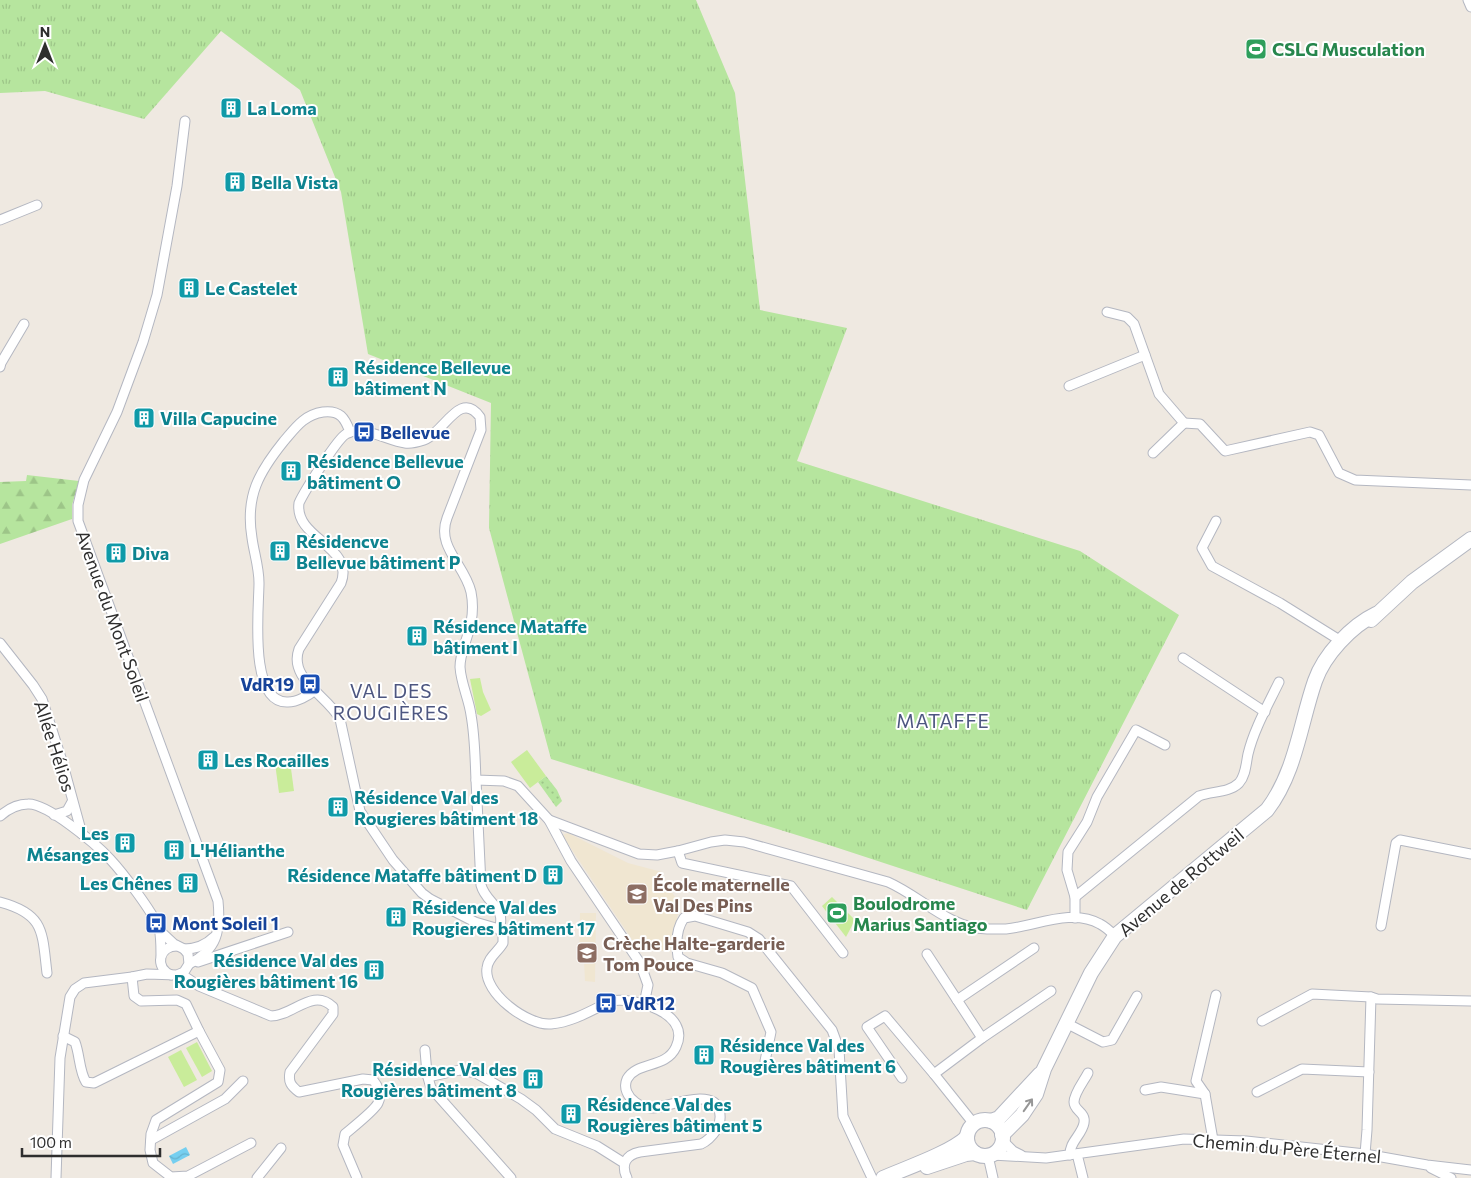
<svg xmlns="http://www.w3.org/2000/svg" width="1471" height="1178" viewBox="0 0 1471 1178" font-family="Commissioner,sans-serif">
  <style>
    .education { fill: #f0e6d1 }
    .grass { fill: url(#grass-tufts) }
    .forest { fill: url(#forest-firs) }
    .park { fill: url(#park-dots) }
    .pitch { fill: #c9ec9a }
    .water { fill: url(#water-waves) }
    .lines { fill: none; stroke-linecap: round; stroke-linejoin: round }
    .street-casing { stroke: #b4b7c1; stroke-width: 11 }
    .secondary-casing { stroke: #b4b7c1; stroke-width: 16 }
    .street { stroke: #fff; stroke-width: 9 }
    .secondary { stroke: #fff; stroke-width: 14 }
    .oneway { stroke: #969696 }
    .labels { text-anchor: middle; dominant-baseline: central; stroke-width: 4; stroke-linejoin: round; paint-order: stroke }
    .leisure-label { font-size: 18px; font-weight: bold; fill: #27864d; stroke: #fff; text-anchor: start }
    .culture-label { font-size: 18px; font-weight: bold; fill: #0d838f; stroke: #fff; text-anchor: start }
    .transit-label { font-size: 18px; font-weight: bold; fill: #164399; stroke: #fff; text-anchor: start }
    .street-label { font-size: 18px; fill: #2e2e2e; stroke: #fff }
    .education-label { font-size: 18px; font-weight: bold; fill: #785e54; stroke: #fff; text-anchor: start }
    .neighbourhood-label { font-size: 19px; letter-spacing: 1px; fill: #4d5680; stroke: #fff }
  </style>
  <defs>
    <pattern id="grass-tufts" width="24" height="20" patternUnits="userSpaceOnUse" patternTransform="scale(1.25)"><rect width="24" height="20" fill="#b6e59e"/><path d="M3 7l-1-3M5 7V3M7 7l1-3M15 17l-1-3M17 17v-4M19 17l1-3" fill="none" stroke="#9dc588"/></pattern>
    <pattern id="forest-firs" width="22" height="20" patternUnits="userSpaceOnUse" patternTransform="scale(1.25)"><rect width="22" height="20" fill="#b6e59e"/><path d="M5 1l3.5 6h-7zM16 11l3.5 6h-7z" fill="#9dc588"/></pattern>
    <pattern id="park-dots" width="8" height="8" patternUnits="userSpaceOnUse" patternTransform="scale(1.25)"><rect width="8" height="8" fill="#b6e59e"/><path d="M2 2h.1M6 6h.1" fill="none" stroke="#9dc588" stroke-width="1.8" stroke-linecap="round"/></pattern>
    <pattern id="water-waves" width="16" height="10" patternUnits="userSpaceOnUse" patternTransform="scale(1.25)"><rect width="16" height="10" fill="#75cff0"/><path d="M0 5q4-4 8 0t8 0" fill="none" stroke="#66b2ce"/></pattern>
  </defs>
  <rect width="100%" height="100%" fill="#efe9e1"/>
  <g class="education">
    <path d="M568,833l60,30 34,9 4,12 14,20 -10,48 -33,-5 -75,-112z"/>
    <path d="M580,913h16l-1,69 -10,-1 -1,-20h-5z"/>
  </g>
  <path class="grass" d="M0,0h696l39,93 25,217 87,18 -50,133 283,90 99,64 -152,295 -198,-65 -278,-86 -62,-231 2,-125 -123,-49 -27,-162 -41,-102 -79,-59 -77,88 -99,-28 -45,2z"/>
  <path class="forest" d="M27,475l52,6 -7,24v14l-72,25v-62l26,-1z"/>
  <path class="park" d="M546,776l11,14 5,11 -6,6 -18,-25z"/>
  <g class="pitch">
    <path d="M480,678l3,14 8,18 -10,6 -4,-2 -7,-35z"/>
    <path d="M527,750l19,26 -16,12 -19,-26z"/>
    <path d="M290,761l4,30 -15,2 -4,-30z"/>
    <path d="M832,897l23,23 -9,17 -24,-31z"/>
    <path d="M197,1042l15,29 -10,6 -16,-29z"/>
    <path d="M181,1050l16,30 -13,7 -16,-30z"/>
  </g>
  <path class="water" d="M186,1147l4,8 -17,9 -4,-8z"/>
  <g class="lines">
    <g class="street-casing">
      <g id="street">
        <path d="M1468,0l3,7"/>
        <path d="M185,121l-8,65 -20,109 -14,47 -26,70 -33,68 -6,25v16l140,380c3,30 -1,49 -29,63"/>
        <path d="M0,220l37,-15"/>
        <path d="M1107,312l20,5 7,7 25,70 25,29"/>
        <path d="M0,367l1,-4 23,-39"/>
        <path d="M1069,386l76,-31"/>
        <path d="M1184,423l16,1 25,27 85,-19 9,3 20,38 16,7 116,5"/>
        <path d="M1153,453l31,-30"/>
        <path d="M1216,521l-14,27 10,18 68,37 61,38"/>
        <path d="M0,643l33,42 9,14 20,62 20,73"/>
        <path d="M1183,658l82,54"/>
        <path d="M315,690c-7,6 -18,12 -27,12 -40,2 -29,-95 -29,-119 0,-16 -5,-30 -7,-45 -7,-42 7,-66 32,-97 12,-14 20,-26 39,-29 17,-2 22,6 27,20"/>
        <path d="M1165,745l-29,-15 -39,67 -10,25 -19,30 -1,18 8,27 124,-101c12,-5 30,-3 40,-13 7,-8 7,-20 9,-29 6,-25 20,-49 31,-72"/>
        <path d="M476,780l5,105c5,19 26,22 18,44"/>
        <path d="M54,815l13,-4 5,-9"/>
        <path d="M0,816c8,-7 16,-12 28,-12 19,-1 68,40 82,55 13,14 42,52 49,69 2,8 2,19 2,27"/>
        <path d="M549,820l90,34 18,1 21,-4 33,-9 14,-2 19,2 144,40c34,15 60,46 99,47 6,0 13,0 19,0 30,-3 66,-21 94,-5 6,3 11,8 15,12"/>
        <path d="M678,851l4,12 109,23 52,67"/>
        <path d="M0,902c45,12 42,30 47,71"/>
        <path d="M1075,918v-21"/>
        <path d="M1381,926l15,-83 4,-3 71,14"/>
        <path d="M184,949c12,0 21,-3 30,-12"/>
        <path d="M927,954l55,84"/>
        <path d="M198,962l90,-30"/>
        <path d="M181,974l18,12 72,30c22,0 42,-29 62,-9v7l-43,58c-2,10 1,14 9,20l64,-13 10,1c5,6 9,15 5,23 -3,7 -26,25 -33,31l-2,11 14,33"/>
        <path d="M171,975c-17,-8 -12,-29 6,-29"/>
        <path d="M957,1000l77,-52"/>
        <path d="M1262,1021l50,-27 59,3 6,2 94,2"/>
        <path d="M1066,1023l37,19 9,-2 25,-44"/>
        <path d="M199,1031l21,39 -2,12 -62,38 -5,14 -1,16 3,13 18,14 17,-1 63,-33"/>
        <path d="M63,1036l12,6c5,13 4,29 11,40l8,1 105,-52 -13,-27 -9,-4 -36,1 -7,-5 -2,-19"/>
        <path d="M425,1050l2,24 4,14 80,90"/>
        <path d="M765,1061l6,-29 -19,-44 -30,-15 -35,-10 -9,-6c-2,-13 -2,-28 6,-39l11,-2 53,16 11,7 73,91 7,19 4,67 29,62"/>
        <path d="M934,1074l48,-36 69,-47"/>
        <path d="M428,1077l32,-7 16,3 45,26 15,11 19,19 42,17 27,17"/>
        <path d="M902,1078l-35,-51 18,-11 49,58 40,50"/>
        <path d="M1145,1090l16,-3 44,7"/>
        <path d="M1257,1092l45,-23 67,3"/>
        <path d="M151,1140l74,-41 18,-18"/>
        <path d="M1213,1140l-8,-46 -9,-13 20,-86"/>
        <path d="M1003,1141l10,10 8,4"/>
        <path d="M1077,1154l6,24"/>
        <path d="M1365,1154l2,-24 4,-133"/>
        <path d="M992,1155l54,3 138,-19 62,2 119,13 62,11 44,5"/>
        <path d="M1070,1155c-1,-13 12,-20 14,-32 2,-11 -10,-12 -10,-21 0,-9 10,-21 14,-29"/>
        <path d="M988,1156l5,22"/>
        <path d="M1431,1168l20,10"/>
        <path d="M56,1178l4,-120 10,-61 5,-8 9,-6 48,-6 15,-3 30,1 7,-3 5,-8 -1,-10 -4,-5 -10,-5 -15,-14"/>
        <path d="M257,1178l24,-30"/>
        <path d="M627,1178c-6,-13 -2,-23 13,-26l61,-8c7,-3 12,-9 16,-15 3,-6 4,-13 2,-19 -6,-23 -51,-3 -66,-2 -6,0 -13,-2 -18,-6 -7,-5 -12,-14 -8,-23 10,-18 39,-10 49,-32 16,-34 -41,-50 -65,-46 -19,9 -38,21 -60,23 -23,2 -68,-31 -64,-56 1,-11 11,-16 16,-25v-8l-4,-6 -24,-7 -45,-23 -8,-6 -29,-33 -33,-49 -20,-92c-12,-23 -52,-40 -41,-70l42,-66c14,-37 -47,-44 -42,-80 5,-11 38,-64 47,-69 16,-10 42,7 59,9 6,1 13,-1 19,-3 20,-7 36,-51 56,-23l1,13 -34,88c-11,29 18,47 24,74 3,15 1,31 -4,45 -3,10 -7,19 -7,30 1,17 9,32 11,48 4,22 4,44 5,65l28,1 14,5 31,34 22,41 69,102 8,22 -4,19"/>
      </g>
    </g>
    <g class="secondary-casing">
      <g id="secondary">
        <path d="M1371,620l41,-38 59,-43"/>
        <circle cx="985" cy="1138" r="18"/>
        <path d="M991,1121l8,-3 41,-44"/>
        <path d="M1002,1135l20,-20 14,-21 8,-25 47,-96 24,-37 152,-126c29,-38 33,-86 48,-129 9,-26 36,-55 61,-67"/>
        <path d="M927,1167l39,-13 9,-1"/>
        <path d="M883,1178c23,-10 67,-25 84,-41"/>
      </g>
    </g>
    <use href="#street" class="street"/>
    <use href="#secondary" class="secondary"/>
  </g>
  <defs><path id="oneway-shaft" d="M-6 0H5M1.5-3L5.5 0L1.5 3" fill="none" stroke-width="1.6" stroke-linecap="round" stroke-linejoin="round" transform="scale(1.25)"/></defs>
  <use class="oneway" href="#oneway-shaft" transform="translate(1028 1105) rotate(-55)"/>
  <defs>
    <g id="stadium-square" transform="scale(1.125)"><rect x="-9" y="-9" width="18" height="18" rx="4" fill="#2e9e5b" stroke="#fff"/><path d="M0-5a6.5 5 0 1 0 0 10a6.5 5 0 1 0 0-10ZM-3.5-1.8h7v3.6h-7Z" fill="#fff"/></g>
    <g id="building-square" transform="scale(1.125)"><rect x="-9" y="-9" width="18" height="18" rx="4" fill="#0f9aa8" stroke="#fff"/><path d="M-4-6H4V6H1V3H-1V6H-4ZM-2.5-4.3h1.7v1.8h-1.7ZM.8-4.3h1.7v1.8H.8ZM-2.5-1h1.7V.8h-1.7ZM.8-1h1.7V.8H.8Z" fill="#fff"/></g>
    <g id="bus-square" transform="scale(1.125)"><rect x="-9" y="-9" width="18" height="18" rx="4" fill="#1a4fb4" stroke="#fff"/><path d="M-5-6H5V4H4V6H2V4H-2V6H-4V4H-5ZM-3.5-4V0h7V-4ZM-3.5 1.2v1.5H-2V1.2ZM2 1.2v1.5H3.5V1.2Z" fill="#fff"/></g>
    <g id="school-square" transform="scale(1.125)"><rect x="-9" y="-9" width="18" height="18" rx="4" fill="#8d6e63" stroke="#fff"/><path d="M0-5L7-2L0 1L-7-2ZM-4 1L0 2.5L4 1V4Q0 6-4 4Z" fill="#fff"/></g>
  </defs>
  <g fill-rule="evenodd">
    <use href="#stadium-square" x="1256" y="49"/>
    <use href="#building-square" x="231" y="108"/>
    <use href="#building-square" x="235" y="182"/>
    <use href="#building-square" x="189" y="288"/>
    <use href="#building-square" x="338" y="377"/>
    <use href="#building-square" x="144" y="418"/>
    <use href="#bus-square" x="364" y="432"/>
    <use href="#building-square" x="291" y="471"/>
    <use href="#building-square" x="280" y="551"/>
    <use href="#building-square" x="116" y="553"/>
    <use href="#building-square" x="417" y="636"/>
    <use href="#bus-square" x="310" y="684"/>
    <use href="#building-square" x="208" y="760"/>
    <use href="#building-square" x="338" y="807"/>
    <use href="#building-square" x="125" y="843"/>
    <use href="#building-square" x="174" y="850"/>
    <use href="#building-square" x="553" y="875"/>
    <use href="#building-square" x="188" y="883"/>
    <use href="#school-square" x="637" y="894"/>
    <use href="#stadium-square" x="837" y="913"/>
    <use href="#building-square" x="396" y="917"/>
    <use href="#bus-square" x="156" y="923"/>
    <use href="#school-square" x="587" y="953"/>
    <use href="#building-square" x="374" y="970"/>
    <use href="#bus-square" x="606" y="1003"/>
    <use href="#building-square" x="704" y="1055"/>
    <use href="#building-square" x="533" y="1079"/>
    <use href="#building-square" x="571" y="1114"/>
  </g>
  <g class="labels">
    <g class="leisure-label">
      <text x="1272" y="49">CSLG Musculation</text>
      <text x="853" y="903">Boulodrome<tspan x="853" dy="21">Marius Santiago</tspan></text>
    </g>
    <g class="culture-label">
      <text x="247" y="108">La Loma</text>
      <text x="251" y="182">Bella Vista</text>
      <text x="205" y="288">Le Castelet</text>
      <text x="354" y="367">Résidence Bellevue<tspan x="354" dy="21">bâtiment N</tspan></text>
      <text x="160" y="418">Villa Capucine</text>
      <text x="307" y="461">Résidence Bellevue<tspan x="307" dy="21">bâtiment O</tspan></text>
      <text x="296" y="541">Résidencve<tspan x="296" dy="21">Bellevue bâtiment P</tspan></text>
      <text x="132" y="553">Diva</text>
      <text x="433" y="626">Résidence Mataffe<tspan x="433" dy="21">bâtiment I</tspan></text>
      <text x="224" y="760">Les Rocailles</text>
      <text x="354" y="797">Résidence Val des<tspan x="354" dy="21">Rougieres bâtiment 18</tspan></text>
      <text x="109" y="833" text-anchor="end">Les<tspan x="109" dy="21">Mésanges</tspan></text>
      <text x="190" y="850">L'Hélianthe</text>
      <text x="537" y="875" text-anchor="end">Résidence Mataffe bâtiment D</text>
      <text x="172" y="883" text-anchor="end">Les Chênes</text>
      <text x="412" y="907">Résidence Val des<tspan x="412" dy="21">Rougieres bâtiment 17</tspan></text>
      <text x="358" y="960" text-anchor="end">Résidence Val des<tspan x="358" dy="21">Rougières bâtiment 16</tspan></text>
      <text x="720" y="1045">Résidence Val des<tspan x="720" dy="21">Rougières bâtiment 6</tspan></text>
      <text x="517" y="1069" text-anchor="end">Résidence Val des<tspan x="517" dy="21">Rougières bâtiment 8</tspan></text>
      <text x="587" y="1104">Résidence Val des<tspan x="587" dy="21">Rougières bâtiment 5</tspan></text>
    </g>
    <g class="transit-label">
      <text x="380" y="432">Bellevue</text>
      <text x="294" y="684" text-anchor="end">VdR19</text>
      <text x="172" y="923">Mont Soleil 1</text>
      <text x="622" y="1003">VdR12</text>
    </g>
    <g class="street-label">
      <text transform="translate(113 616) rotate(70)">Avenue du Mont Soleil</text>
      <text transform="translate(55 746) rotate(72)">Allée Hélios</text>
      <text transform="translate(1181 882) rotate(-40)">Avenue de Rottweil</text>
      <text transform="translate(1287 1148) rotate(5)">Chemin du Père Éternel</text>
    </g>
    <g class="education-label">
      <text x="653" y="884">École maternelle<tspan x="653" dy="21">Val Des Pins</tspan></text>
      <text x="603" y="943">Crèche Halte-garderie<tspan x="603" dy="21">Tom Pouce</tspan></text>
    </g>
    <g class="neighbourhood-label">
      <text x="391" y="690">VAL DES<tspan x="391" dy="22">ROUGIÈRES</tspan></text>
      <text x="943" y="720">MATAFFE</text>
    </g>
  </g>
  <g transform="translate(45 45)" stroke="#ffffff" stroke-width="4" paint-order="stroke">
  <path d="M0-4L9 19L0 12L-9 19Z" fill="#2e2e2e"/>
  <text y="-8" font-size="14" font-weight="bold" text-anchor="middle" fill="#2e2e2e">N</text>
  </g>
  <path d="M22 1148v8h138v-8" fill="none" stroke="#2e2e2e" stroke-width="2.5"/>
  <text x="30" y="1148" font-size="15" fill="#2e2e2e" stroke="#ffffff" stroke-width="4" paint-order="stroke">100 m</text>
</svg>
